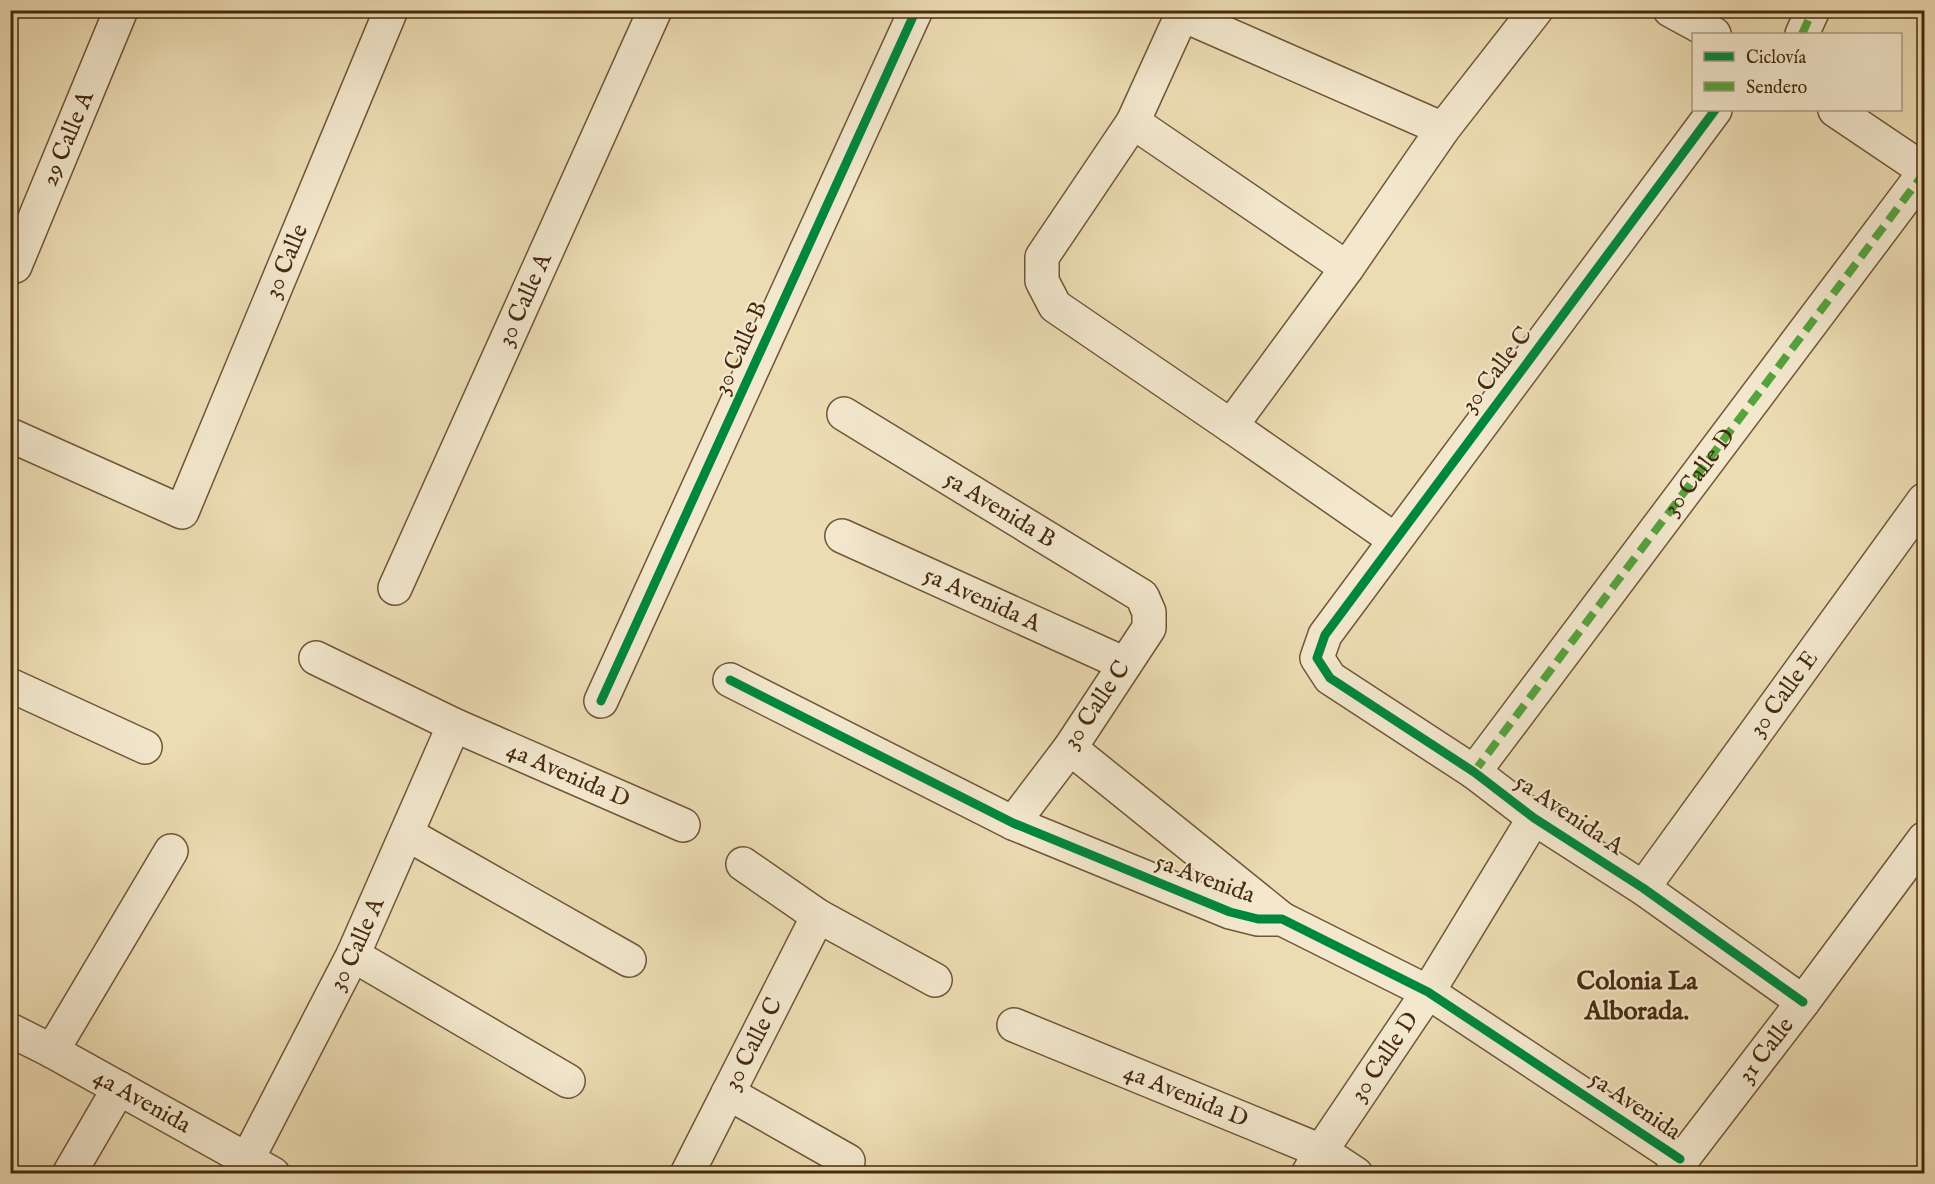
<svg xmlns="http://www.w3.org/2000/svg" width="1935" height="1184" viewBox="0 0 1935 1184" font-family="'IM FELL English',serif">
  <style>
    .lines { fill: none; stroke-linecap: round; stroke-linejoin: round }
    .minor-casing { stroke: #705637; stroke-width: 36 }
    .tertiary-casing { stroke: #705637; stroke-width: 36 }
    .minor { stroke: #f3e8ce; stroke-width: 33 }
    .tertiary { stroke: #f3e8ce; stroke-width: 33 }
    .quiet { stroke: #55a43e; stroke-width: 8; stroke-dasharray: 15 8; stroke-linecap: butt }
    .cycleway-casing { stroke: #f3e8ce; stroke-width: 13 }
    .cycleway { stroke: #00873e; stroke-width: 9 }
    .labels { text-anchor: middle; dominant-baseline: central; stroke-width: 4.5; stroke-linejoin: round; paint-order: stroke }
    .street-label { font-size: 24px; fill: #472a0e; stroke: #f3e8ce }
    .neighbourhood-label { font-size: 26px; font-weight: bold; fill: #472a0e; stroke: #f3e8ce }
  </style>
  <rect width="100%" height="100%" fill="#ecdcb3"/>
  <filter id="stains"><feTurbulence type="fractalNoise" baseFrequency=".00333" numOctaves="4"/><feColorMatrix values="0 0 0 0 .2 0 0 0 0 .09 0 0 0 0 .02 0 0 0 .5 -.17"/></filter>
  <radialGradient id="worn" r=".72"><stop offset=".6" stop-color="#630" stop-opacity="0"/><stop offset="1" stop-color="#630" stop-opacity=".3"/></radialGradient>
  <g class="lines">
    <g class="minor-casing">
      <g id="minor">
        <path d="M1184,10l-51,112 -91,135v24l13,25 176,120 164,114"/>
        <path d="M1183,15l260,114"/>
        <path d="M1802,34l11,-24"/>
        <path d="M1715,110l-390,525 -8,23 13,20 144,94 60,46 109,70 160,114"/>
        <path d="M1133,122l214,146"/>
        <path id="s1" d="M15,266l106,-256"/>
        <path id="s2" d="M844,414l298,182 7,16v16l-79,120 -57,75"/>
        <path d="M1231,426l116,-158 96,-139 93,-119"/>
        <path id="s3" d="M10,435l172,77 209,-502"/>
        <path id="s4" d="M842,536l283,128"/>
        <path id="s5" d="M395,588l260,-578"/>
        <path id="s6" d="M316,658l138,67 229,100"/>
        <path d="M730,680l283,143 217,89 28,7h24l146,73 252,167"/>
        <path d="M10,685l135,62"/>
        <path d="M601,701l315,-691"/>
        <path d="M1070,748l212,171"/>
        <path id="s7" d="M1474,772l450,-599"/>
        <path d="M407,834l222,126"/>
        <path d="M743,864l75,52 117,64"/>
        <path id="s8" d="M1643,888l281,-388"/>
        <path d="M353,955l215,126"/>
        <path id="s9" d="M1014,1025l307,126 35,23"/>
        <path id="s10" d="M10,1030l42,21 221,123"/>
        <path d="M52,1051l119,-200"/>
        <path d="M728,1093l120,68"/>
        <path id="s11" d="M248,1158l105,-203 101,-230"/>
        <path d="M69,1174l50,-86"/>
        <path id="s12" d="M687,1174l131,-258"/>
        <path id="s13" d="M1308,1174l13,-23 107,-159 106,-174"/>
        <path id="s14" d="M1671,1174l132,-172 121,-163"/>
      </g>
    </g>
    <g class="tertiary-casing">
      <g id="tertiary">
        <path d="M1670,10l44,24"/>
        <path d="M1835,110l89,60"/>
      </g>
    </g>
    <use href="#minor" class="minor"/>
    <use href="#tertiary" class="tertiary"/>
    <g class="quiet">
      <path d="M1802,34l11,-24"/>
      <path d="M1474,772l450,-599"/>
    </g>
    <g class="cycleway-casing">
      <g id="cycleway">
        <path d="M1715,110l-390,525 -8,23 13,20 144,94 60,46 109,70 160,114"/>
        <path d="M730,680l283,143 217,89 28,7h24l146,73 252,167"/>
        <path d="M601,701l315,-691"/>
      </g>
    </g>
    <use href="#cycleway" class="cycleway"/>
  </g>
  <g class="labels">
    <g class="street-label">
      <text stroke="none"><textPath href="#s1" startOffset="138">29 Calle A</textPath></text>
      <text stroke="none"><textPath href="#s3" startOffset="460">30 Calle</textPath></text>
      <text stroke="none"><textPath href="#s5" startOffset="316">30 Calle A</textPath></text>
      <text transform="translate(741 348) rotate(-66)">30 Calle B</text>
      <text transform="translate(1497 370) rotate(-53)">30 Calle C</text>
      <text stroke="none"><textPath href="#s7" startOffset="375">30 Calle D</textPath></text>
      <text stroke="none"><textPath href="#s2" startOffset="183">5a Avenida B</textPath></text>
      <text stroke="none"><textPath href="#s4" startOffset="154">5a Avenida A</textPath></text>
      <text stroke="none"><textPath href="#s8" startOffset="240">30 Calle E</textPath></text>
      <text transform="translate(1097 705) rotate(-56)">30 Calle C</text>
      <text stroke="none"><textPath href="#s6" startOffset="278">4a Avenida D</textPath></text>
      <text transform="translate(1569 815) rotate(34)">5a Avenida A</text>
      <text transform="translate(1205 879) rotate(20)">5a Avenida</text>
      <text stroke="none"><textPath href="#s11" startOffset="240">30 Calle A</textPath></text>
      <text stroke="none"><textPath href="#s12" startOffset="146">30 Calle C</textPath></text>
      <text stroke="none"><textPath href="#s14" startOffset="156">31 Calle</textPath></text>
      <text stroke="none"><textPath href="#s13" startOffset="140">30 Calle D</textPath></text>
      <text stroke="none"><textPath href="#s9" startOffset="186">4a Avenida D</textPath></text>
      <text stroke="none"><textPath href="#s10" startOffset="150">4a Avenida</textPath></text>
      <text transform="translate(1635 1106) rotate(34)">5a Avenida</text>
    </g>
    <g class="neighbourhood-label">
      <text x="1637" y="981">Colonia La<tspan x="1637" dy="30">Alborada.</tspan></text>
    </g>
  </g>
  <rect width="1935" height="1184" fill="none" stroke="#ecdcb3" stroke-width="36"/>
  <rect x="12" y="12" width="1911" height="1160" fill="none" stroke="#472a0e" stroke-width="3"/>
  <rect x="18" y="18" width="1899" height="1148" fill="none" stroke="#472a0e" stroke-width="1.5"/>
  <rect x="1692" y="33" width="210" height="78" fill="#f3e8ce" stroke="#ae9c81" stroke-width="1.5"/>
  <rect x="1704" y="52" width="30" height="9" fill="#00873e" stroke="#ae9c81" stroke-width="1.5"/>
  <text x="1746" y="63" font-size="18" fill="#472a0e">Ciclovía</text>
  <rect x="1704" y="82" width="30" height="9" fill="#55a43e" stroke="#ae9c81" stroke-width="1.5"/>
  <text x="1746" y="93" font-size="18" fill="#472a0e">Sendero</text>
  <rect width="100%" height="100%" filter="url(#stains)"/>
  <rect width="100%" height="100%" fill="url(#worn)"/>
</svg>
